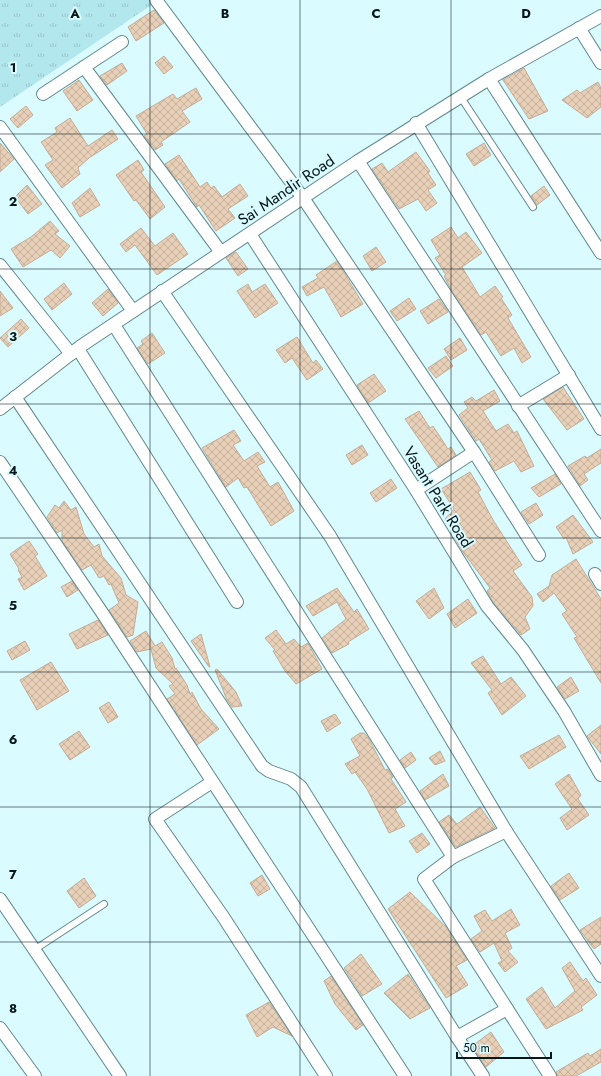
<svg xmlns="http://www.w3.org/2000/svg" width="601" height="1076" viewBox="0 0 601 1076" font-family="Jost,sans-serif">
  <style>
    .grass { fill: url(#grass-tufts) }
    .building { fill: url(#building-cross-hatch); stroke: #c4ac94 }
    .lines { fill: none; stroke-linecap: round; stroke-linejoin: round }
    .service-casing { stroke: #62898d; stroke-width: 8 }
    .minor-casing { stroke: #62898d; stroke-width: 14 }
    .service { stroke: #fff; stroke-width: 6 }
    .minor { stroke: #fff; stroke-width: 12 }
    .grid { fill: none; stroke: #081719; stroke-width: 1; stroke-opacity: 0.55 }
    .labels { text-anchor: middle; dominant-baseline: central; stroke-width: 4; stroke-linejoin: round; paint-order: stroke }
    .street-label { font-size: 16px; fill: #081719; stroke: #dafbff }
    .grid-label { font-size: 13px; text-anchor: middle; font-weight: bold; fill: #081719; stroke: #dafbff; stroke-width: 4; stroke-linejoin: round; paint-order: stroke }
  </style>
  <defs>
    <pattern id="grass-tufts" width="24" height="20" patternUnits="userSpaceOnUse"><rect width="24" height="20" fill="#b3e7ee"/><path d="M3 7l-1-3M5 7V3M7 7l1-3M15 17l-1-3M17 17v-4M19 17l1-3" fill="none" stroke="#98c5cc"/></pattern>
    <pattern id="building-cross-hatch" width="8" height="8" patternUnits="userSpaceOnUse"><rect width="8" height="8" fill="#e8cfb7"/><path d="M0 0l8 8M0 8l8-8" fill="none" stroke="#c6b19d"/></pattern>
  </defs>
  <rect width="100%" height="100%" fill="#dafbff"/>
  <path class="grass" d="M0,0h159l-159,107z"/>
  <g class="building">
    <path d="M154,10l10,13 -28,18 -8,-14z"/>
    <path d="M164,56l9,11 -9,7 -9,-11z"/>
    <path d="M122,63l5,8 -20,14 -7,-9z"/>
    <path d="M524,68l24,43 -19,8 -26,-39z"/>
    <path d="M79,80l14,20 -16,11 -14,-20z"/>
    <path d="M598,82l3,6v19l-14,11 -25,-18 15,-10 3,3z"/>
    <path d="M196,88l6,11 -20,12 8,11 -29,20 2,3 -8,5 -11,-14 3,-2 -11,-18 37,-22 4,5z"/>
    <path d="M26,106l7,9 -15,13 -8,-9z"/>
    <path d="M70,118l18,28 24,-16 6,9 -29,19 -11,10 2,6 -18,14 -17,-23 8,-5 -12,-18 16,-10 -2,-4z"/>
    <path d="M0,143l14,16 -14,13z"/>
    <path d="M484,143l7,12 -17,11 -8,-12z"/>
    <path d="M416,152l14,19 -2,2 8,12 -8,5 9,13 -11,8 -8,-12 -19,10 -27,-40 10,-6 6,9z"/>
    <path d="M179,155l21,32 7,-5 4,6 3,-2 8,11 18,-13 8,12 -20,13 7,9 -19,13 -17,-26 -2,2 -18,-28 -2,2 -12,-17z"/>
    <path d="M138,160l6,10 -3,2 24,35 -15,12 -14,-19 -2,1 -18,-26z"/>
    <path d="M27,185l15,19 -14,10 -13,-17z"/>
    <path d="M544,186l6,9 -13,10 -6,-9z"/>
    <path d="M90,188l10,17 -20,12 -8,-14z"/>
    <path d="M50,221l9,10 -4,3 15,12 -10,12 -9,-8 -28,17 -12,-18 20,-12z"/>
    <path d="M451,227l7,11 8,-6 16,21 -20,14 18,30 15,-11 8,11 -2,1 11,17 -4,3 23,39 -9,6 -8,-15 -13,8 -15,-24 -5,3 -29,-44 -8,-15 2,-1 -11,-17 5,-3 -9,-15z"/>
    <path d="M141,228l14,18 18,-13 15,21 -31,21 -22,-30 -9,7 -6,-8z"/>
    <path d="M376,247l10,15 -14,9 -9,-15z"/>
    <path d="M236,252l12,17 -10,7 -12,-18z"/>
    <path d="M337,261l26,43 -22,13 -17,-30 -17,9 -5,-9 16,-9 -2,-3z"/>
    <path d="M64,283l8,11 -20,16 -8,-11z"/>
    <path d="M248,284l4,8 13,-8 13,19 -23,15 -18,-27z"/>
    <path d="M108,289l10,14 -15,13 -11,-13z"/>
    <path d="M0,291l13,17 -13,8z"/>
    <path d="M409,298l7,11 -19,12 -7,-10z"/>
    <path d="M439,299l9,13 -20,12 -8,-13z"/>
    <path d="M21,319l8,9 -21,19 -8,-9z"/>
    <path d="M152,333l13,20 -17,11 -11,-16 6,-4 -2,-3z"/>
    <path d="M297,337l16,26 3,-3 7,9 -16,11 -15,-22 -7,5 -9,-13z"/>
    <path d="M460,338l7,12 -16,10 -7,-11z"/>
    <path d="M446,356l7,10 -17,12 -8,-10z"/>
    <path d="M374,374l12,17 -18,12 -11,-18z"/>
    <path d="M563,387l21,32 -17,11 -24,-31z"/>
    <path d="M494,390l6,11 -17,10 13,20 12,-7 6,9 3,-2 17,35 -13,6 -7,-11 -19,10 -6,-9 3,-2 -13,-21 -3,2 -17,-26 9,-7 -4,-6 8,-5 4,4z"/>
    <path d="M419,411l11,17 3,-2 15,23 3,-2 5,8 -18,12 -33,-48z"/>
    <path d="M234,430l7,11 -8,4 11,16 14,-9 7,10 -8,4 13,21 8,-5 16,29 -23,15 -24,-39 -3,1 -6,-10 -12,9 -24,-39z"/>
    <path d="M362,445l6,10 -16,10 -6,-10z"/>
    <path d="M601,449v14l-17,11 4,6 -8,6 -12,-20 17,-10 2,2z"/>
    <path d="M470,472l11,18 -3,2 15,28 29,45 -9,6 19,26 1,9 -8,11 5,12 -9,6 -28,-33 -6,-11 3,-3 -27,-36 -8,-13 2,-2 -12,-18 9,-10 -13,-20z"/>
    <path d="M555,474l6,10 -22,13 -8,-9z"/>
    <path d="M391,479l6,9 -21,14 -6,-9z"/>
    <path d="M64,501l7,9 5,-3 8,27 10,13 5,-3 3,12 19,22 5,17 12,7 -5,33 -6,2 -18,-27 10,-7 -8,-19 -2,1 -5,-9 -5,2 -8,-13 -9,5 -20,-29v-11l-5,3 -10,-16 8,-12 4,3z"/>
    <path d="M536,503l7,12 -14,9 -8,-12z"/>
    <path d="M573,515l20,27 -20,12 -7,-17 -2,2 -8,-12z"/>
    <path d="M29,541l9,13 -3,2 12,20 -23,14 -6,-11 4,-2 -4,-7 1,-1 -9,-15z"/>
    <path d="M576,559l25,40v84l-27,-45 3,-1 -15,-23 5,-3 -13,-18 -11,9 -6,-8 12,-8 3,-11z"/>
    <path d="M72,581l6,9 -11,7 -6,-10z"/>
    <path d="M337,588l17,24 3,-3 12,20 -21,13 1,2 -17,9 -10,-15 24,-19 -9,-17 -24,14 -7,-10z"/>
    <path d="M434,588l10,20 -15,11 -13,-18z"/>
    <path d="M468,599l9,14 -22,15 -8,-14z"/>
    <path d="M98,620l10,15 -31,14 -8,-15z"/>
    <path d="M276,630l10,14 8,-5 7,8 7,-4 14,26 -26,15 -11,-13 -12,-20 2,-1 -10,-12z"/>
    <path d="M146,631l9,15 7,-4 10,16 3,11 1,-1 11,17 3,9 2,-2 9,17 18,20 -22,16 -22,-34v-3h-2l-6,-9 8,-5 -6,-8 4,-2 -17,-16 -5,-19 -14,3 -7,-11z"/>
    <path d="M201,634l9,33h-1l-18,-26z"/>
    <path d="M25,641l5,9 -18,10 -5,-9z"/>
    <path d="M483,656l18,28 10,-7 15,19 -24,19 -14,-22 4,-3 -21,-27z"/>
    <path d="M51,662l18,29 -32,19 -17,-30z"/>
    <path d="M217,669l19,23 6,14 -10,1 -5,-7 -12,-30z"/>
    <path d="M571,677l8,14 -14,8 -8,-12z"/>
    <path d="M109,702l9,15 -10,6 -9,-15z"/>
    <path d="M335,714l6,9 -14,9 -6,-11z"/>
    <path d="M601,725v29l-14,-18z"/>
    <path d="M79,731l11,16 -20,13 -11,-16z"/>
    <path d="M360,733h4l5,6 16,31 3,-1 5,8 -2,2 15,23 -11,7 10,17 -16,7 -22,-44 -12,-17 -3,2 -7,-10 15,-8 -9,-17z"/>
    <path d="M559,735l7,12 -37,22 -9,-13z"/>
    <path d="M440,751l5,10 -10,4 -6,-7z"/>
    <path d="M411,752l5,8 -11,8 -5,-8z"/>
    <path d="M443,774l6,12 -24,14 -5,-9z"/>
    <path d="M569,774l12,21 -3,4 11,16 -22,15 -7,-12 12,-9 -17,-25z"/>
    <path d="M480,807l15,21 -39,19 -17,-25 10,-7 8,9z"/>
    <path d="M422,833l8,11 -13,9 -8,-12z"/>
    <path d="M569,873l10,15 -19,12 -9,-14z"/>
    <path d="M262,875l8,14 -12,7 -8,-13z"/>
    <path d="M84,878l12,18 -17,12 -12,-17z"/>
    <path d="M410,892l36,35 21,33 -11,6 12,19 -22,13 -58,-89z"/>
    <path d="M511,909l9,16 -15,8 7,15 -4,3 10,11 -13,10 -7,-9 4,-2 -8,-18 -14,9 -9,-13 11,-8 -8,-15 11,-6 7,11z"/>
    <path d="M601,917v27l-7,5 -14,-19z"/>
    <path d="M361,954l21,30 -20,12 -18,-28z"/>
    <path d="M570,962l13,19 3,-3 11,17 -16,12 2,3 -37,19 -20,-30 16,-12 13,21 20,-17 -13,-23z"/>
    <path d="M408,974l22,34 -20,11 -26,-26z"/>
    <path d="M331,976l32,49 -7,5 -21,-26 -11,-23z"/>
    <path d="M269,1002l23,34 -19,-9 -16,10 -11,-22z"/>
    <path d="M491,1032l13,20 -18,15 -14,-21z"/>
    <path d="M601,1049v13l-25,14h-19l-1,-4 32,-19 2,3z"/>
  </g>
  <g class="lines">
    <g class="service-casing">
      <g id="service">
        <path d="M460,96l73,111"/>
        <path d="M34,950l70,-46"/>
      </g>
    </g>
    <g class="minor-casing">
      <g id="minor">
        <path d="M156,0l147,198 171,254 65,103"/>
        <path d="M579,28l22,35"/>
        <path d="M84,67l136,184"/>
        <path d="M489,79l112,174"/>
        <path d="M43,94l79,-52"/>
        <path d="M416,123l185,306"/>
        <path d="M0,127l133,184"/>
        <path d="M358,161l243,370"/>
        <path d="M250,234l166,256 71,116 36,44 41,61 37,64"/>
        <path d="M0,265l71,89"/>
        <path d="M162,291l168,245 176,295 95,145"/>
        <path d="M114,325l339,532 -29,22 126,197"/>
        <path d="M78,349l159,253"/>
        <path d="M15,397l247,369 7,5 22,8 10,8 156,250 26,39"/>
        <path d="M518,406l51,-31"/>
        <path d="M0,409l81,-63 277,-185 131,-82 112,-63"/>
        <path d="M0,462l101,149 304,465"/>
        <path d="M416,490l58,-38"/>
        <path d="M595,574l6,10"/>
        <path d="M212,782l-57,37 69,99 102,158"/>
        <path d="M453,857l53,-26"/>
        <path d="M0,899l120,177"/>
        <path d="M0,1028l35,48"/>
        <path d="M457,1037l50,-28"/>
      </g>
    </g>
    <use href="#service" class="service"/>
    <use href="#minor" class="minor"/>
  </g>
  <path class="grid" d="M150,0v1076M300,0v1076M451,0v1076M0,134h601M0,269h601M0,404h601M0,538h601M0,672h601M0,807h601M0,942h601"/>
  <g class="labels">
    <g class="street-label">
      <text transform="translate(286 190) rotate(-34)">Sai Mandir Road</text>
      <text transform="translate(438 497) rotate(58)">Vasant Park Road</text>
    </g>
  </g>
  <g class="grid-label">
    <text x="75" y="18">A</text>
    <text x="225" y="18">B</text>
    <text x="376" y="18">C</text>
    <text x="526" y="18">D</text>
    <text x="13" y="72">1</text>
    <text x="13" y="206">2</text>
    <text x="13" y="341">3</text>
    <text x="13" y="475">4</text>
    <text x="13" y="610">5</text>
    <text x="13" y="744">6</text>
    <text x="13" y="879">7</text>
    <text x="13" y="1013">8</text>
  </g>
  <path d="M457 1052v6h94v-6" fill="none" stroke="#081719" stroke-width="2"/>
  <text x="463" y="1052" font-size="12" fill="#081719" stroke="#dafbff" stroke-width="3" paint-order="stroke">50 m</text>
</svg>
